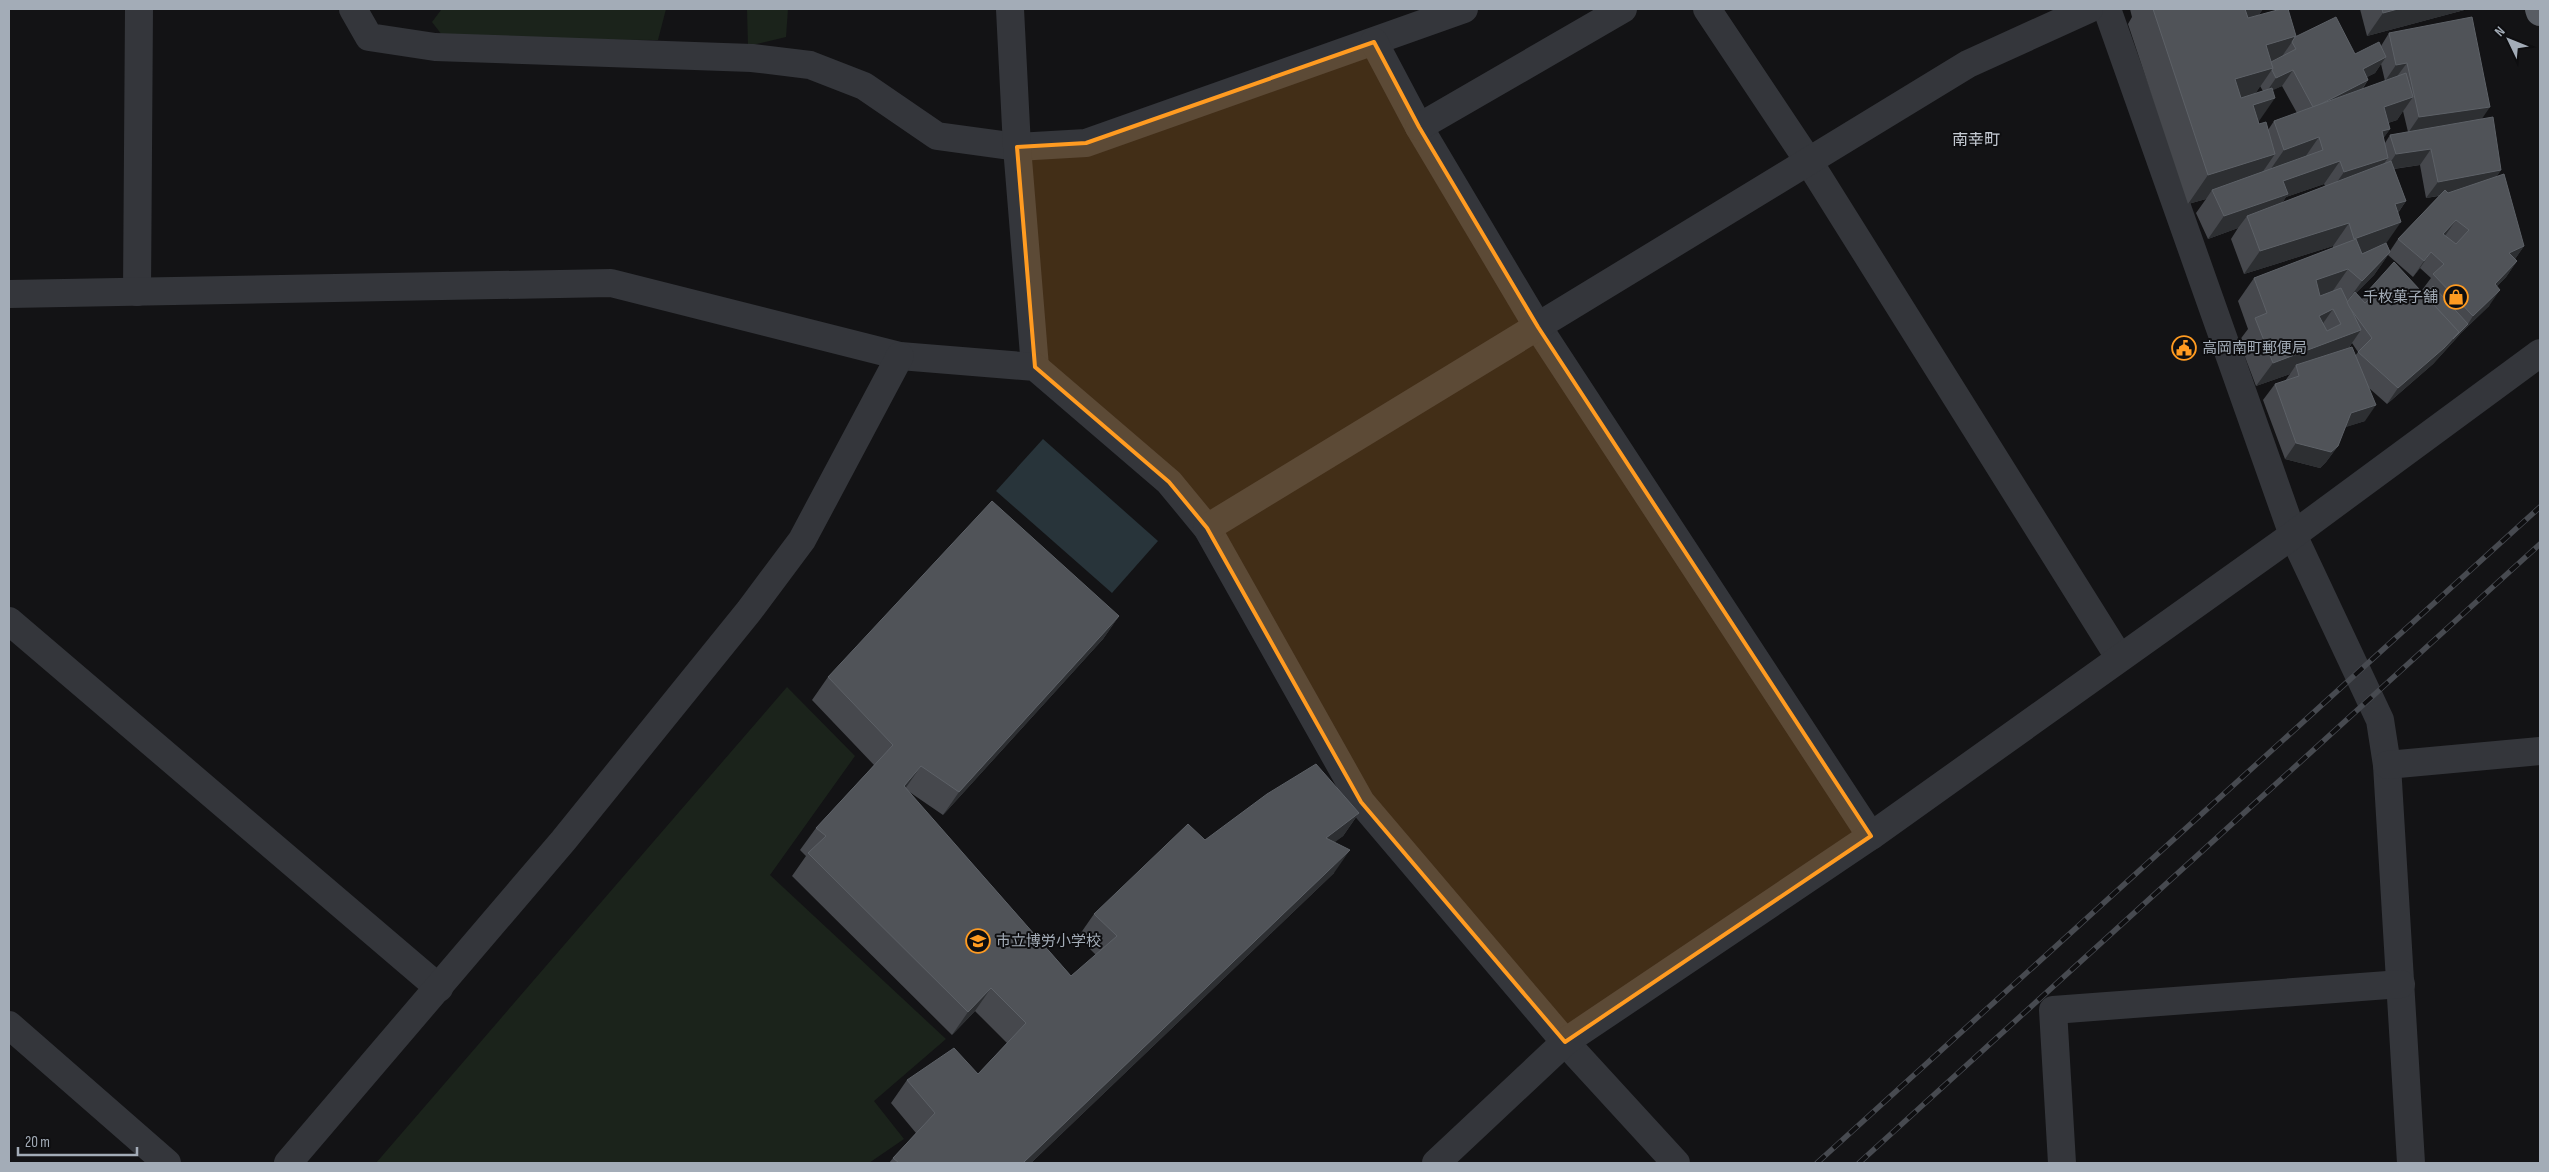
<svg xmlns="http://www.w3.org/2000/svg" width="2549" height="1172" viewBox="0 0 2549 1172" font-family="'Sofia Sans Condensed','Noto Sans JP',sans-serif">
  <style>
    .green { fill: #1b231b }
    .water { fill: #28343a }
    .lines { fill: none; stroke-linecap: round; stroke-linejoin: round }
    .minor { stroke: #34363b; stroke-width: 28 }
    .tertiary { stroke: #34363b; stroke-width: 28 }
    .trunk { stroke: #585c63; stroke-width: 28 }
    .rail-casing { stroke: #474a50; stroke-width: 5.5 }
    .rail { stroke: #0e0e10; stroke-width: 4; stroke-dasharray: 11; stroke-linecap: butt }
    .wall { fill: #46484d; fill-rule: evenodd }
    .shaded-wall { fill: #2d2f32 }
    .building { fill: #505358; stroke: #5d6167; fill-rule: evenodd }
    .marked { fill: #ff9b21; fill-opacity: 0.2; stroke: #ff9b21; stroke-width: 4; stroke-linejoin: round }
    .labels { text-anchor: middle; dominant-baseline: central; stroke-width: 4; stroke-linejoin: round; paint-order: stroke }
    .poi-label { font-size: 15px; fill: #a3acb7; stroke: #0e0e10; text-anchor: start }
    .neighbourhood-label { font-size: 16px; fill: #c5cad3; stroke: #0e0e10 }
  </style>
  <rect width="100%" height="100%" fill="#131315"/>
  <g class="green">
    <path d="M465,9h201l-8,31 -213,-1 -13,-17 9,-12z"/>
    <path d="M747,9h41l-2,28 -38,9z"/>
    <path d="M787,687l68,69 -85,119 176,164 -72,62 30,38 -35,24h-493z"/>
  </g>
  <path class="water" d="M1043,439l115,102 -46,52 -116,-102z"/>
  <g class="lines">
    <g class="minor">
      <path d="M353,9l16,28 66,10 317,11 58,7 54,21 73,50 80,11 69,-4 378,-134"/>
      <path d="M1010,9l7,138 18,220"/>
      <path d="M1707,9l102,153 310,495"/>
      <path d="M2107,9l186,526 87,185 7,45 24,398"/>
      <path d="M1374,42l45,85 119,200 333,509"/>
      <path d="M1419,127l204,-118"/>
      <path d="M137,292l2,-283"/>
      <path d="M9,294l602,-11 289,73 135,11 134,115 38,46 154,274 204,240 111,121"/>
      <path d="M1207,528l761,-464 121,-55"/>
      <path d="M9,621l430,367"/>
      <path d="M2387,765l153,-14"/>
      <path d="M288,1163l275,-322 186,-230 53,-71 98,-184"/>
      <path d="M2062,1163l-9,-153 348,-26"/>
    </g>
    <g class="tertiary">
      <path d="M9,1025l158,138"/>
      <path d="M1436,1163l129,-121 306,-206 422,-301 247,-182"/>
    </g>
    <path class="trunk" d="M2539,9l1,3"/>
    <g class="rail-casing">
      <g id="rail">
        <path d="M1817,1163l723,-656"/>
        <path d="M1859,1163l681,-619"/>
      </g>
    </g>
    <use href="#rail" class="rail"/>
  </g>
  <g class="wall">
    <path d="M2130,9h133l-5,7 37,21 60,17 26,-8 8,-13 93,86 19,51 -5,7 28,69 -9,13 2,2 -11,16 -9,9 -8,20 -27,26 -29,32 -46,40 -18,-16 -4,33 -20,6 -7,19 -12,16 -6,6 -35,-9 -22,-59 12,-16 10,-3 5,-7 -34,12 -17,-45 9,-12 -10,-28 16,-23 79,-30v-2l-89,28 -13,-35 7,-11 -30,11 -12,-26 10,-14 -18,5 -60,-180 4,-7zM2381,64l4,17 -23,9 6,-10 -1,-3 8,-4zM2260,86l3,5 -8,3zM2282,86l15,27 -23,8 -6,9 -9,-6 -1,-2 14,-32zM2403,111l5,21 -18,3 -5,8 -2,-5 7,-9 -2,-6 9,-3zM2420,165l6,33 13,-2 -41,43 -8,12 -4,-8 12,-30 8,-12 -12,-32zM2324,184l1,2 -43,17 4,-6zM2388,255l25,22 7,-9 11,10 -9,12 4,4 -1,1 -58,-3 -5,7 -6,-6 18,-18zM2352,343l6,9 -3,4 -6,-8z"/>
    <path d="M2360,9h108l-101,27z"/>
    <path d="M1119,616l-16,23 -160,176 -35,-24 163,185 25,-21 -18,-18 16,-23 111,-74 154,-27 -16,23 -9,6v31l-303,290h-142l4,-5 23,-25 -25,-30 16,-23 71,-6 29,-31 -32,-32 -23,24 -160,-159 14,-20 -6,-6 16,-22 58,-63 -62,-65 16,-23z"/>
  </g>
  <g class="shaded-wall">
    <path d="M2245,9h18l-15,21z"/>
    <path d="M2398,9h70l-101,27 16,-23z"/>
    <path d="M2296,36l-20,29 -6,2 -4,-22z"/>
    <path d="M2386,57l-11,16 -24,12 12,-16z"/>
    <path d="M2407,63l-12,16 -10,2 11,-16z"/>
    <path d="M2273,68l-20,29 -38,11 20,-29z"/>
    <path d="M2293,70l-11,16 -17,8 11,-16z"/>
    <path d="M2368,80l-11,16 -44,12z"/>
    <path d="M2413,97l-16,23 -30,10 17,-23z"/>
    <path d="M2275,98l-20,29 -2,-22z"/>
    <path d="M2490,107l-11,16 -71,10 11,-16z"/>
    <path d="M2390,129l-16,23 8,-21z"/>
    <path d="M2319,137l-16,23 -35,13 16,-23z"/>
    <path d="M2431,149l-11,16 -35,5 11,-16z"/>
    <path d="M2275,154l-20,29 -43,7 -6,9 -18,5 20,-29z"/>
    <path d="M2388,158l-17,23 -43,14 16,-23z"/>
    <path d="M2340,161l-16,23 -38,13 -14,20 -25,-1 -9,12 -30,11 16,-23 59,-35z"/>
    <path d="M2501,170l-11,16 -64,12 12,-16z"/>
    <path d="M2406,201l-16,23 5,-20z"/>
    <path d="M2456,220l-11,16 -2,-2z"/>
    <path d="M2401,222l-16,23 -47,17 16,-23z"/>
    <path d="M2349,223l-16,23 -89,28 16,-23z"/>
    <path d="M2524,246l-11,16 -4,-9z"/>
    <path d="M2390,252l-16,23 -28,28 16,-22z"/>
    <path d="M2431,252l-11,16 -7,9 11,-16z"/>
    <path d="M2517,261l-11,16 -22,23 11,-16z"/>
    <path d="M2348,269l-16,23 -33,11 17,-23z"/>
    <path d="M2500,290l-11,16 -27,26 -29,32 -46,40 11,-16 70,-64 5,-8z"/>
    <path d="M2333,309l-16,23 2,-16z"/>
    <path d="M2361,330l-16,23 -49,12 -6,9 -34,12 17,-23z"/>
    <path d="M2376,405l-11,16 -25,8 11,-16z"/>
    <path d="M2296,443l42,3 -12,16 -6,6 -35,-9z"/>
    <path d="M1119,616l-16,23 -160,176 16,-23z"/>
    <path d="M921,766l-16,23 -1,-3z"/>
    <path d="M1359,813l-16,23 -33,25 16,-23z"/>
    <path d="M1350,850l-16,23 -303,290h-8z"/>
    <path d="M991,988l-16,23 -23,24 16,-23z"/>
  </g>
  <g class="building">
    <path d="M2153,9h92l3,9 33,-9h7l8,27 -30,9 7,23 -38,11 6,19 31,-10 3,10 -22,7 6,19 7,-2 9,32 -67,21z"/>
    <path d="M2382,9h16l-15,4z"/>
    <path d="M2336,17l19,37 24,-12 7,15 -23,12 5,11 -49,25 -6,2 -20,-37 -17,8 -4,-8 1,-2 -2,-6 25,-13 -4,-7 3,-5z"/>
    <path d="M2472,17l18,90 -71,10 -12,-54 -11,2 -7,-32z"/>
    <path d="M2406,73l7,24 -29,10 6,22 -8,2 6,27 -44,14 -4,-11 -57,20 5,13 -64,22 -12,-26 111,-40 -4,-13 -35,13 -10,-29z"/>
    <path d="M2493,117l8,53 -63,12 -7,-33 -35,5 -6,-19z"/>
    <path d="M2391,161l15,40 -11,3 6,18 -47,17 -5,-16 -89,28 -13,-35z"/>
    <path d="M2504,174l20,72 -15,7 8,8 -22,23 5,6 -27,26 -40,-42 11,-10 -13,-12 -7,9 -26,-22 47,-49 3,3zM2456,220l13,10 -13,14 -13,-10z"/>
    <path d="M2356,239l6,15 24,-11 4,9 -28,29 -14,-12 -32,11 4,16 21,-8 20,42 -88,33 -18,-45 12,-5 -13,-35zM2333,309l8,15 -14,7 -8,-15z"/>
    <path d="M2394,262l65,70 -15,16 -46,40 -40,-36 14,-14 -22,-30 -3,-6 8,-10 10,11 7,-7 -5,-4z"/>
    <path d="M2433,286l35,38 -15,15 6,-7 -34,-37z"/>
    <path d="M2352,347l24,58 -25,8 -13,33 -7,6 -35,-9 -21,-59 24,-8 -3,-11z"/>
    <path d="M992,501l127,115 -160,176 -38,-26 -17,20 167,190 46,-40 -23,-22 94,-90 17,16 62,-46 49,-30 43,49 -33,25 24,12 -327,313h-124l-6,-5 42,-45 -28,-33 47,-32 24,26 48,-51 -35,-35 -23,24 -160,-159 18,-17 -10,-8 77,-83 -65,-68z"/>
  </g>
  <path class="marked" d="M1374,42l45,85 119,200 333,509 -306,206 -204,-240 -154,-274 -38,-46 -134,-115 -18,-220 69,-4z"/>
  <defs>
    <g id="shop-ring" transform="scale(1.25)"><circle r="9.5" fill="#0e0e10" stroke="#ff9b21" stroke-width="1.5"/><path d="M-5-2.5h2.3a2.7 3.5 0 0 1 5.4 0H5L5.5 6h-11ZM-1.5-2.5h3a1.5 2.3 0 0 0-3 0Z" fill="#ff9b21"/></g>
    <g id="civic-ring" transform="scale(1.25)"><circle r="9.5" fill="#0e0e10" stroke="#ff9b21" stroke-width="1.5"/><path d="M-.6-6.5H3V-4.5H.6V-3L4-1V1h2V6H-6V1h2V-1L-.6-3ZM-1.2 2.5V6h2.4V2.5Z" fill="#ff9b21"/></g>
    <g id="school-ring" transform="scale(1.25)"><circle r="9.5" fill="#0e0e10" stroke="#ff9b21" stroke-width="1.5"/><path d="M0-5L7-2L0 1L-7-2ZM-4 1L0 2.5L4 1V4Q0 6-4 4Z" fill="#ff9b21"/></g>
  </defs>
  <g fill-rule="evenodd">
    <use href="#shop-ring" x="2456" y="297"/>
    <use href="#civic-ring" x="2184" y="348"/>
    <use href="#school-ring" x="978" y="941"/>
  </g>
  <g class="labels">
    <g class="poi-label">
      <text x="2438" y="297" text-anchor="end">千枚菓子舗</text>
      <text x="2202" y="348">高岡南町郵便局</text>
      <text x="996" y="941">市立博労小学校</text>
    </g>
    <g class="neighbourhood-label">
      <text x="1976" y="140">南幸町</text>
    </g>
  </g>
  <rect width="2549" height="1172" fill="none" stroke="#a3acb7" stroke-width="20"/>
  <g transform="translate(2509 40) rotate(313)" stroke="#0e0e10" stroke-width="4" paint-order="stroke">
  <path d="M0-4L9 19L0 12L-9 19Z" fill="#a3acb7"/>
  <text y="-8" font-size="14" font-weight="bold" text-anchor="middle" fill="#a3acb7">N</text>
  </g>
  <path d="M18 1147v8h119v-8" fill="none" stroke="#a3acb7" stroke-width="2.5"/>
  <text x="25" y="1147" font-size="15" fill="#a3acb7" stroke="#0e0e10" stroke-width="4" paint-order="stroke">20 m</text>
</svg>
